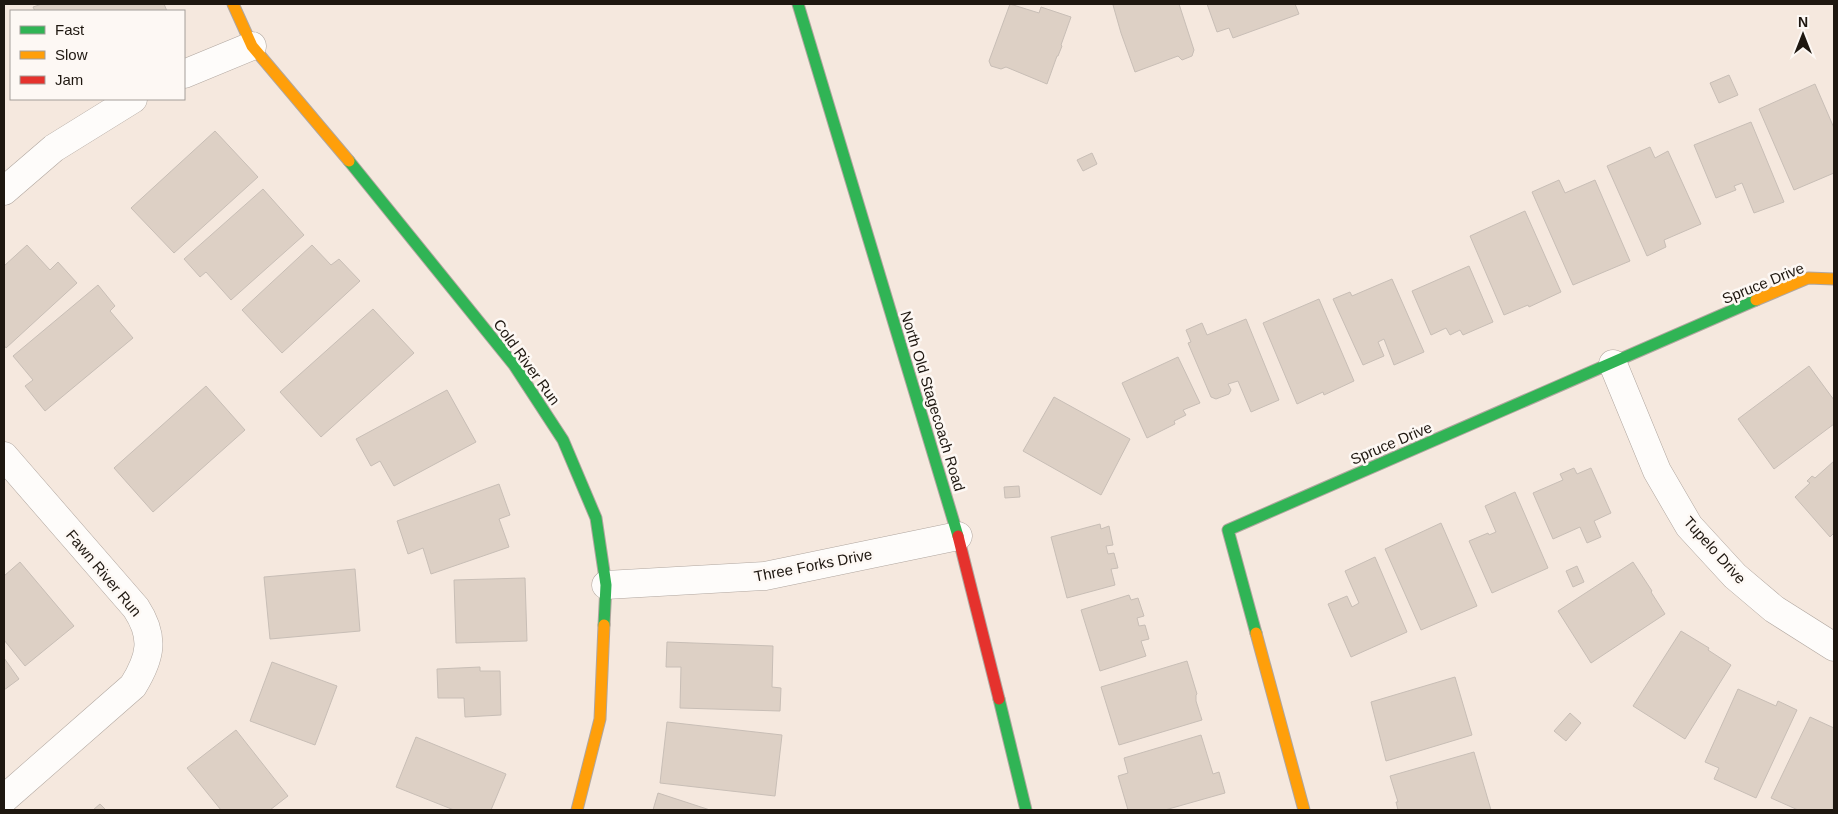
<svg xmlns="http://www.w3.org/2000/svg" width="1838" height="814" viewBox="0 0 1838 814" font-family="Arial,sans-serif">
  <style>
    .building { fill: #ddd0c5; stroke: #c8beb6 }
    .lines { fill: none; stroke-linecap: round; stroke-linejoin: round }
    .street-casing { stroke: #b0a69f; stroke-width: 29 }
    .fast-casing { stroke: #b0a69f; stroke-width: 13 }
    .slow-casing { stroke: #b0a69f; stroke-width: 13 }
    .jam-casing { stroke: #b0a69f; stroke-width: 13 }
    .street { stroke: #fefcfa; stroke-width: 28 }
    .fast { stroke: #30b455; stroke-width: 11 }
    .slow { stroke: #ff9f0a; stroke-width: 11 }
    .jam { stroke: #e5322d; stroke-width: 11 }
    .labels { text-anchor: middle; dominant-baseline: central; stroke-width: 5; stroke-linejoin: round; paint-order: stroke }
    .street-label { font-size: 15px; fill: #1e1710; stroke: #fdf8f4 }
  </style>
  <rect width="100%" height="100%" fill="#f5e8de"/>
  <g class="building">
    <path d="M42,4h122l3,7h-132l-2,-4z"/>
    <path d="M1010,4l29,9 2,-6 30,10 -10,28 1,1 -4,10h-1l-10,28 -41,-17 -5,2 -10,-3 -2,-5z"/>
    <path d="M1117,4h62l15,46 -2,6 -10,4 -4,-4 -43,16 -14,-39 -8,-28z"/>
    <path d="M1207,4h88l4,10 -66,24 -4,-10 -12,4z"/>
    <path d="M1729,75l9,20 -19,8 -9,-20z"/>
    <path d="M1815,84l19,44v45l-40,17 -35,-81z"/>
    <path d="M1751,122l33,80 -30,11 -12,-30 -8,3 2,4 -20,8 -22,-53z"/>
    <path d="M215,131l43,46 -84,76 -43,-45z"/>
    <path d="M1650,147l5,11 13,-7 33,73 -37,16 2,7 -19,9 -40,-90z"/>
    <path d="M1092,153l5,11 -14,7 -6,-11z"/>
    <path d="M1559,180l6,13 30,-13 35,81 -57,24 -41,-93z"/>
    <path d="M263,189l41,46 -73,65 -25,-28 -6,5 -16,-18z"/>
    <path d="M1525,211l36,81 -32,15 -1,-2 -24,10 -34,-79z"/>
    <path d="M27,245l23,25 8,-8 19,21 -71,65 -2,-3v-79z"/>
    <path d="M312,245l19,20 8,-6 21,22 -78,72 -40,-43z"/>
    <path d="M1469,266l24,56 -30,13 -3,-5 -10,5 -4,-7 -15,7 -19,-44z"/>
    <path d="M1392,279l32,73 -30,13 -10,-26 -6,3 6,14 -21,9 -30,-66 17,-7 2,4z"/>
    <path d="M98,285l17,21 -5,5 23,27 -88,73 -20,-25 8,-6 -20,-24z"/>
    <path d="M1319,299l35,82 -30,14 -1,-3 -26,12 -34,-81z"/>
    <path d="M373,309l41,44 -93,84 -41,-45z"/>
    <path d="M1246,319l33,81 -28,12 -13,-31 -10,3 3,6 -2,4 -13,5 -5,-2 -23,-54 3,-1 -5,-12 16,-7 5,12z"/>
    <path d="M1178,357l22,46 -17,7 3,5 -12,6 1,3 -28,14 -25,-55z"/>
    <path d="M1809,366l25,34v24l-60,45 -36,-50z"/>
    <path d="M206,386l39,44 -92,82 -39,-44z"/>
    <path d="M447,390l29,52 -82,44 -14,-25 -9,5 -15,-27z"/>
    <path d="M1054,397l76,42 -29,56 -78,-44z"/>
    <path d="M1834,461v72l-4,4 -35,-40 15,-14 -3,-2 5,-5 3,2z"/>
    <path d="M1574,468l3,6 14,-6 20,45 -17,8 7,16 -14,6 -7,-16 -27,12 -20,-46 30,-13 -3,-6z"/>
    <path d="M499,484l11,31 -11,4 10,28 -78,27 -8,-26 -15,6 -11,-33z"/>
    <path d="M1019,486l1,11 -15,1 -1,-11z"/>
    <path d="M1515,492l33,76 -56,25 -23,-52 19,-8 1,2 7,-3 -11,-26z"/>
    <path d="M1441,523l36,83 -56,24 -36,-81z"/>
    <path d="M1100,524l1,5 8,-3 4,19 -7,1 2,8 6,-1 4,15 -7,1 4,16 -48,13 -16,-61z"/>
    <path d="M1375,557l32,75 -56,25 -23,-53 19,-8 5,11 7,-4 -14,-32z"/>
    <path d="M20,562l54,64 -49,40 -21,-26v-64z"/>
    <path d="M1633,562l19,29 -1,1 14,22 -74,49 -33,-52z"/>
    <path d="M1577,566l7,16 -11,5 -7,-16z"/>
    <path d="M355,569l5,62 -90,8 -6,-62z"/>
    <path d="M525,578l2,63 -71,2 -2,-63z"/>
    <path d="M1129,595l2,5 7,-2 6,18 -7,2 2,8 6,-1 4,14 -8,2 5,15 -46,15 -19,-61z"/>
    <path d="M1681,631l28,17 -1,2 23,15 -46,74 -52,-33z"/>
    <path d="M667,642l106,4 -1,41 9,1 -1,23 -100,-3 1,-41h-15z"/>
    <path d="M4,658l15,21 -15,11z"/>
    <path d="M1187,661l10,33 -1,1v6l6,19 -83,25 -18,-58z"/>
    <path d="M272,662l65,24 -22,59 -65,-24z"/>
    <path d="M480,667v4h20l1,44 -36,2 -1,-19h-26l-1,-29z"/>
    <path d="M1455,677l17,58 -86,26 -15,-59z"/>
    <path d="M1738,689l38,17 2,-5 19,9 -41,88 -42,-19 5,-11 -14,-6z"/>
    <path d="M1570,713l11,10 -15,18 -12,-10z"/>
    <path d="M1810,717l24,11 -1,82h-35l-27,-12z"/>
    <path d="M667,722l115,13 -7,61 -115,-13z"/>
    <path d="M236,730l52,66 -18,14h-49l-34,-42z"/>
    <path d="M1201,735l12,39 6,-2 6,21 -60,17h-37l-10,-34 10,-3 -4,-15z"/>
    <path d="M416,737l90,37 -15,36h-37l-58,-23z"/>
    <path d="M1474,752l17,58h-93l-2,-8h2l-8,-26z"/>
    <path d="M658,793l52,17h-57z"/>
    <path d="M100,804l6,6h-13z"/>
  </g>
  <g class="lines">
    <g class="street-casing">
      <g id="street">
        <path d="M184,74l68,-28"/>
        <path d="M4,191l50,-43 79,-49"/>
        <path d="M1613,364l44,107 32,55 46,50 39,33 60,38"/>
        <path d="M4,456l132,152c19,29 15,49 -3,78l-129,113"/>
        <path d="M606,585l159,-9 193,-40"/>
      </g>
    </g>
    <g class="fast-casing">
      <g id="fast">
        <path d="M798,4l160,532"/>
        <path d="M349,161l165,204 49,75 33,78 10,67 -2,40"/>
        <path d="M1256,633l-28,-103 528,-230"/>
        <path d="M999,699l27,111"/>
      </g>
    </g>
    <g class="slow-casing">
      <g id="slow">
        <path d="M233,4l19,42 97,115"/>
        <path d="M1756,300l52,-22 26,1"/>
        <path d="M1256,633l48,177"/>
        <path d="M577,810l23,-91 4,-94"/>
      </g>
    </g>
    <g class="jam-casing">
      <path id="jam" d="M958,536l41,163"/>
    </g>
    <use href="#street" class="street"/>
    <use href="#fast" class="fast"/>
    <use href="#slow" class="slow"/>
    <use href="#jam" class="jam"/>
  </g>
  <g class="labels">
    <g class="street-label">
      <text transform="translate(1763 283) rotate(-22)">Spruce Drive</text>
      <text transform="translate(527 362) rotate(54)">Cold River Run</text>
      <text transform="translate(933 401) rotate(73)">North Old Stagecoach Road</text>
      <text transform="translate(1391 443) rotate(-23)">Spruce Drive</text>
      <text transform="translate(1715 550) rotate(48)">Tupelo Drive</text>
      <text transform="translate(813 565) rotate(-11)">Three Forks Drive</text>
      <text transform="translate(104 573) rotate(50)">Fawn River Run</text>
    </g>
  </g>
  <rect width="1838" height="814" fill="none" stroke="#1e1710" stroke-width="10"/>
  <rect x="10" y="10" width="175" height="90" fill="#fdf8f4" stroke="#a49e99"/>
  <rect x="20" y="26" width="25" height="8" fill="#30b455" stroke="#a49e99"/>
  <text x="55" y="35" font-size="15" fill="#1e1710">Fast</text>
  <rect x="20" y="51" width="25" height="8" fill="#ff9f0a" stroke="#a49e99"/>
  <text x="55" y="60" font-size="15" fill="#1e1710">Slow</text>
  <rect x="20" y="76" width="25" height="8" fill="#e5322d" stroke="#a49e99"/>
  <text x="55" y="85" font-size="15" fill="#1e1710">Jam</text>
  <g transform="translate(1803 35)" stroke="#fdf8f4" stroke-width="4" paint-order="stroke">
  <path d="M0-4L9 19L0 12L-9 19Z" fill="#1e1710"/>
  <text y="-8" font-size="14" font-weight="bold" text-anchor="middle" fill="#1e1710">N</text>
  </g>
</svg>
